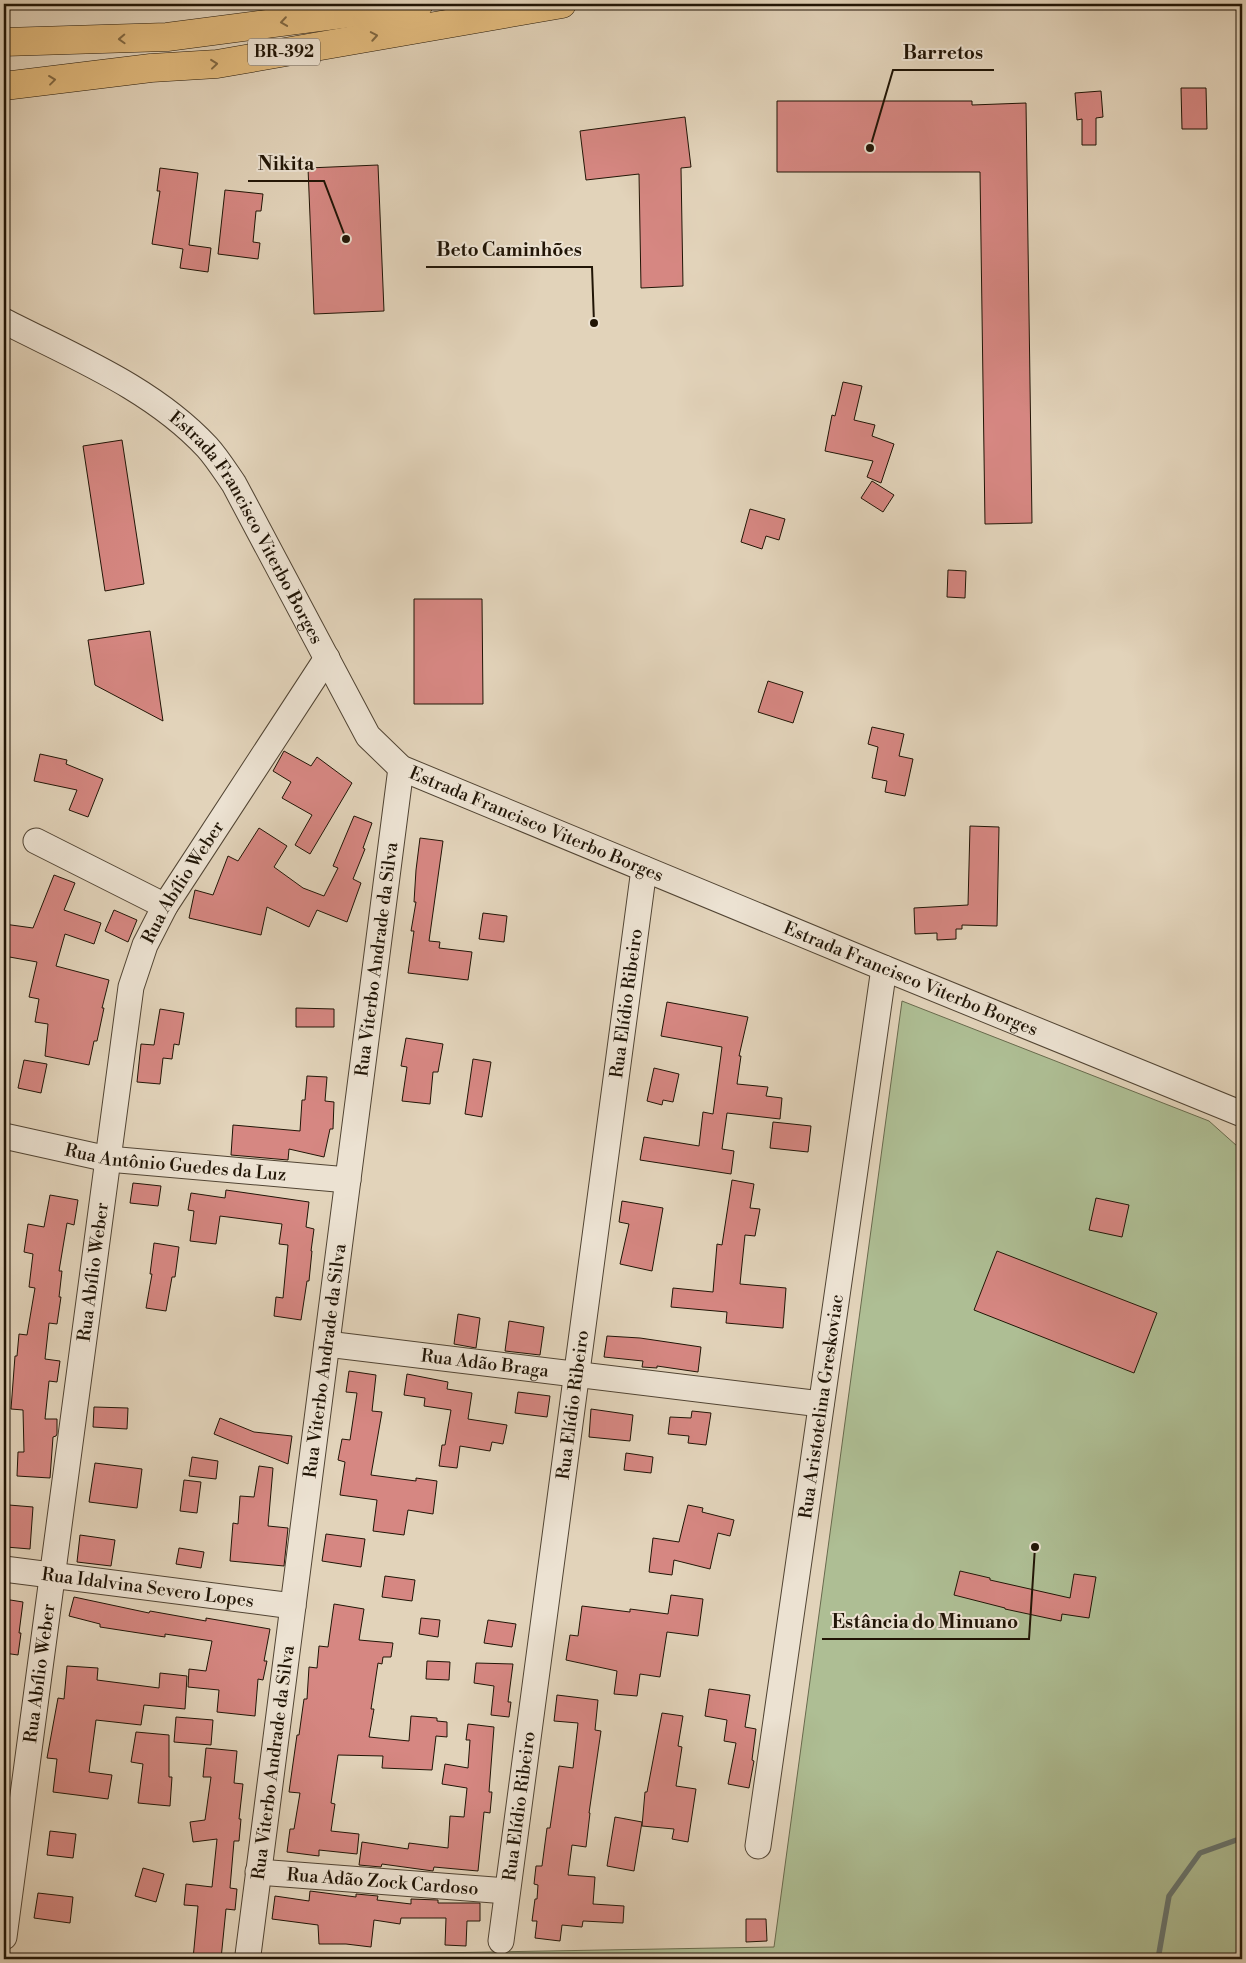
<svg xmlns="http://www.w3.org/2000/svg" width="1246" height="1963" viewBox="0 0 1246 1963" font-family="'Libre Bodoni',serif">
  <style>
    .green { fill: #aebe94; stroke: #686a4d }
    .lines { fill: none; stroke-linecap: round; stroke-linejoin: round }
    .stream { stroke: #677671; stroke-width: 5.5 }
    .building { fill: #d68782; stroke: #211506 }
    .minor-casing { stroke: #514433; stroke-width: 27 }
    .highway-casing { stroke: #211506; stroke-width: 29 }
    .minor { stroke: #ece2d2; stroke-width: 25 }
    .highway { stroke: #e1ba7d; stroke-width: 28 }
    .oneway { stroke: #816842 }
    .labels { text-anchor: middle; dominant-baseline: central; stroke-width: 4; stroke-linejoin: round; paint-order: stroke }
    .shield { fill: #ece2d2; stroke: #5e5243; stroke-width: 1 }
    .shield-label { font-size: 16px; font-weight: bold; fill: #211506 }
    .street-label { font-size: 18px; fill: #211506; stroke: #ece2d2 }
    .leader { fill: none; stroke: #211506; stroke-width: 2 }
    .callout-dot { fill: #211506; stroke: #ece2d2; stroke-width: 2 }
    .callout-label { font-size: 19px; text-anchor: middle; font-weight: bold; fill: #211506; stroke: #ece2d2; stroke-width: 4; stroke-linejoin: round; paint-order: stroke }
  </style>
  <rect width="100%" height="100%" fill="#e2d3ba"/>
  <filter id="stains"><feTurbulence type="fractalNoise" baseFrequency=".004" numOctaves="4"/><feColorMatrix values="0 0 0 0 .2 0 0 0 0 .09 0 0 0 0 .02 0 0 0 .5 -.17"/></filter>
  <radialGradient id="worn" r=".72"><stop offset=".6" stop-color="#630" stop-opacity="0"/><stop offset="1" stop-color="#630" stop-opacity=".3"/></radialGradient>
  <path class="green" d="M902,1001l307,120 28,25 5,-1v814h-978v-3l510,-9z"/>
  <g class="lines">
    <path class="stream" d="M1158,1959l11,-63 31,-43 42,-15"/>
  </g>
  <g class="building">
    <path d="M1181,88h25l1,41h-25z"/>
    <path d="M1101,91l2,26 -7,1v27h-14v-26l-5,1 -2,-27z"/>
    <path d="M777,101h195v4l54,-2 6,420 -47,1 -5,-352h-203z"/>
    <path d="M685,117l6,50 -10,1 2,118 -42,2 -2,-114 -53,6 -6,-49z"/>
    <path d="M378,165l6,146 -70,3 -6,-146z"/>
    <path d="M160,168l38,5 -9,72 22,3 -3,24 -28,-4 3,-19 -31,-5 8,-53h-3z"/>
    <path d="M225,190l38,4 -2,17h-5l-3,31 7,1 -2,16 -40,-5z"/>
    <path d="M843,382l19,4 -8,34 21,5 -3,11 22,8 -13,39 -14,-6 6,-16 -48,-10 7,-36 3,1z"/>
    <path d="M122,440l22,144 -39,7 -22,-145z"/>
    <path d="M872,481l22,14 -11,17 -22,-14z"/>
    <path d="M750,509l35,10 -6,21 -13,-4 -4,13 -21,-7z"/>
    <path d="M948,570l18,1 -1,27 -18,-1z"/>
    <path d="M414,599h68l1,105h-69z"/>
    <path d="M150,631l13,90 -68,-36 -7,-45z"/>
    <path d="M768,681l35,11 -10,31 -35,-11z"/>
    <path d="M872,727l32,7 -5,22 14,3 -8,37 -20,-4 2,-11 -15,-3 6,-31 -10,-3z"/>
    <path d="M284,751l27,15 6,-9 35,26 -42,71 -15,-9 17,-30 -30,-17 9,-16 -18,-11z"/>
    <path d="M40,754l27,6 -1,4 37,15 -15,38 -19,-7 8,-20 -43,-9z"/>
    <path d="M354,816l18,7 -9,25 2,1 -12,30 8,4 -14,39 -30,-12 -8,17 -42,-20 -6,28 -72,-17 6,-28 18,5 15,-39 10,5 21,-33 28,18 -13,21 29,21 21,8 14,-28 -5,-2z"/>
    <path d="M970,826l29,1 -2,99 -35,-1v4h-6v10l-19,1v-7l-22,1 -1,-26 54,-3z"/>
    <path d="M420,838l23,3 -14,100 11,1 -1,6 33,4 -4,28 -60,-7 6,-42h-3l5,-29h-2l2,-32z"/>
    <path d="M54,875l21,8 -11,27 37,13 -7,21 -29,-10 -9,32 53,14 -7,28h2l-7,33h-3l-5,24 -44,-9 3,-32 -13,-2 4,-23 -10,-2 8,-35 -33,-6v-32l29,4z"/>
    <path d="M114,910l23,10 -9,22 -23,-11z"/>
    <path d="M483,913l24,3 -3,26 -25,-3z"/>
    <path d="M667,1002l81,15 -9,39h2l-4,28 31,3 -2,9 16,2 -2,21 -53,-6 -5,36 12,2 -3,23 -91,-14 4,-23 55,9 4,-34 10,2 9,-67 -61,-11z"/>
    <path d="M296,1008l38,1v18h-38z"/>
    <path d="M160,1009l24,4 -5,32 -5,-1 -2,15 -9,-1 -3,26 -23,-2 4,-38 13,1z"/>
    <path d="M406,1038l37,6 -5,28h-5l-3,32 -28,-3 5,-34 -6,-1z"/>
    <path d="M473,1059l18,3 -9,55 -17,-3z"/>
    <path d="M24,1060l23,4 -6,29 -23,-5z"/>
    <path d="M654,1068l25,6 -6,28 -10,-2 -1,5 -15,-4z"/>
    <path d="M307,1076l20,1 -2,24 9,1 -1,27h-3l-6,28 -35,-8 -1,11 -57,-5 2,-30 67,6 2,-31h3z"/>
    <path d="M773,1122l38,4 -3,26 -38,-4z"/>
    <path d="M732,1180l22,4 -4,24 10,1 -5,27 -10,-1 -5,49 46,4 -3,40 -57,-5 1,-11 -56,-5 2,-19 40,4 4,-48 5,1z"/>
    <path d="M133,1183l28,3 -3,20 -28,-3z"/>
    <path d="M226,1190l83,12 -3,25 8,2 -3,22h1l-3,30h-2l-6,39 -27,-4 2,-19 7,1 5,-53 -9,-1 3,-20 -62,-8 -4,28 -26,-3 4,-30 -6,-1 3,-17 34,5z"/>
    <path d="M50,1195l28,5 -4,25 -7,-2 -8,48h3l-3,26h2l-4,27 -8,-1 -4,36 15,2 -3,21 -8,-1 -4,38h12v15l-1,2 -3,1 -3,41 -33,-2 1,-24h6l-1,-42 -12,-1 4,-53h2l2,-22 8,1 8,-47 -6,-1 4,-33 -9,-2 4,-28 16,3z"/>
    <path d="M1096,1198l33,7 -7,32 -33,-7z"/>
    <path d="M622,1201l41,7 -11,63 -32,-7 9,-40 -10,-2z"/>
    <path d="M154,1243l25,4 -4,30h-3l-6,34 -20,-3 6,-34h-2z"/>
    <path d="M997,1251l160,62 -23,60 -160,-63z"/>
    <path d="M458,1314l22,4 -4,30 -22,-4z"/>
    <path d="M509,1321l35,6 -4,28 -35,-4z"/>
    <path d="M607,1336l33,2 61,9 -3,25 -41,-6v2l-15,-1 1,-6 -39,-4z"/>
    <path d="M349,1371l27,4 -4,36 10,1 -11,63 45,6v-3l21,3 -4,33 -25,-4 -4,25 -31,-4 4,-31 -37,-5 5,-33 -7,-2 4,-21 8,1 7,-47 -11,-1z"/>
    <path d="M407,1374l41,8 -1,7 25,4 -4,26 39,6 -4,19 -11,-2 -2,9 -30,-5 -3,22 -18,-2 3,-21h3l6,-35 -27,-4 1,-8 -21,-3z"/>
    <path d="M518,1392l32,4 -3,21 -32,-4z"/>
    <path d="M94,1407l34,1 -1,21 -34,-2z"/>
    <path d="M591,1409l42,6 -3,26 -41,-4z"/>
    <path d="M692,1411l19,2 -5,32 -18,-2 1,-7 -21,-2 2,-17 21,1z"/>
    <path d="M220,1418l34,14 38,4 -4,28 -74,-30z"/>
    <path d="M626,1453l27,4 -2,16 -27,-3z"/>
    <path d="M192,1457l26,4 -2,18 -27,-3z"/>
    <path d="M95,1463l47,6 -5,39 -48,-6z"/>
    <path d="M259,1466l14,2 -5,58 20,2 -4,38 -54,-5 3,-38 5,1 2,-28 14,1z"/>
    <path d="M184,1480l17,2 -4,31 -17,-2z"/>
    <path d="M9,1505l24,2 -3,42 -24,-2 1,-8h-3v-31h5z"/>
    <path d="M688,1505l15,3 -1,4 32,8 -4,16 -12,-3 -8,36 -36,-9 -2,15 -23,-3 4,-34 26,4z"/>
    <path d="M326,1534l39,5 -4,28 -39,-6z"/>
    <path d="M80,1535l35,5 -4,26 -34,-4z"/>
    <path d="M179,1548l25,4 -3,16 -25,-4z"/>
    <path d="M960,1571l30,7v2l80,18 4,-24 22,3 -7,41 -27,-4 -1,7 -56,-12v-1l-51,-13z"/>
    <path d="M385,1576l30,4 -3,21 -30,-4z"/>
    <path d="M671,1595l32,4 -5,37 -31,-4 -7,45 -20,-3 -3,22 -23,-2 3,-23 -51,-11 4,-25 8,1 4,-30 48,6v-3l38,5z"/>
    <path d="M74,1597l75,16 1,-2 56,10v-3l64,11 -6,32h3l-4,19 -5,-1 -3,37 -38,-4 2,-22 -31,-3 1,-18 17,2 6,-30 -47,-7v3l-65,-10v-3l-31,-8z"/>
    <path d="M4,1599l19,3 -4,31h2l-3,22 -14,-2z"/>
    <path d="M334,1604l30,5 -5,31 34,3 -2,14h-8l-1,7 -4,-1 -7,46h3l-5,28 40,4 2,-25 26,2v3l10,1v15l-11,-1 -4,34 -50,-2 1,-12 -45,-1 -7,48 4,1 -4,27 28,3 -2,20 -38,-4v6l-32,-4 3,-23h4l6,-36 -11,-1 8,-57h2l5,-36h3l2,-32 8,1 2,-22 9,1z"/>
    <path d="M421,1618l19,2 -2,17 -19,-3z"/>
    <path d="M488,1620l28,4 -4,23 -28,-4z"/>
    <path d="M427,1661l23,1 -1,18 -23,-1z"/>
    <path d="M476,1663l37,1 -5,38h3l-2,15 -18,-2 3,-29 -20,-3z"/>
    <path d="M67,1666l31,2 -1,12 62,8 1,-15 27,3 -2,33 -41,-4 -3,20 -45,-5 -7,52 23,3 -4,24 -55,-7 4,-33 -10,-1 11,-60 6,1z"/>
    <path d="M709,1689l41,6 -5,32 11,2 -4,31 2,1 -5,27 -21,-4 8,-41 -12,-2 3,-21 -22,-4z"/>
    <path d="M557,1695l41,5 -3,30 6,1 -12,82h1l-4,34 -14,-2 -4,30 27,2 -2,27 31,2 -1,17 -40,-2 -1,6 -20,-2 -2,16 -25,-3 2,-17h-5l3,-22h2l1,-14 -4,-1 2,-18h6l5,-38h3l9,-62 14,2 5,-45 -24,-2z"/>
    <path d="M662,1713l21,3 -5,30 4,1 -6,39 20,3 -8,53 -16,-3 2,-10 -32,-3 3,-34h2z"/>
    <path d="M176,1717l37,3 -2,25 -37,-3z"/>
    <path d="M468,1724l26,3 -5,65h3l-2,21 -6,-1 -6,59 -44,-4 -1,4 -51,-7 -1,3 -22,-2 3,-23 46,7 1,-6 39,5 2,-32 14,1 3,-29 -25,-4 3,-20 23,4 2,-28h-4z"/>
    <path d="M136,1732l33,3v42h3l-2,29 -32,-3 5,-39 -12,-2z"/>
    <path d="M206,1748l31,3 -3,32 9,1 -4,35h2l-2,22h-5l-4,47 7,1 -2,21 -9,-1 -5,50h-28l5,-53 -14,-1 2,-21 26,3 5,-48 -24,3 -3,-20 15,-2 6,-43h-8z"/>
    <path d="M615,1817l27,5 -8,49 -27,-5z"/>
    <path d="M50,1831l26,3 -3,24 -26,-3z"/>
    <path d="M143,1868l21,6 -8,28 -21,-6z"/>
    <path d="M310,1891l46,6v-3l22,2 -1,4 34,4v-5l27,1v3h42v18h-13l-1,25 -21,-1 1,-27h-45l-1,6 -26,-4 -3,27 -25,-3h-27l-1,-19 -46,-6 3,-23 34,5z"/>
    <path d="M38,1893l35,4 -3,26 -36,-5z"/>
    <path d="M746,1919h20l1,22 -21,1z"/>
  </g>
  <g class="lines">
    <g class="minor-casing">
      <g id="minor">
        <path id="s1" d="M4,321c70,36 148,67 203,126 10,11 18,24 27,37l134,252 33,32 483,200 358,146"/>
        <path d="M36,841l129,65"/>
        <path id="s2" d="M4,1136l104,23 240,21"/>
        <path id="s3" d="M327,1344l494,60"/>
        <path id="s4" d="M4,1569l289,37"/>
        <path id="s5" d="M758,1846l126,-878"/>
        <path id="s6" d="M258,1872l249,19"/>
        <path id="s7" d="M4,1937l127,-950 14,-42 20,-39 162,-248"/>
        <path id="s8" d="M501,1941l143,-1072"/>
        <path id="s9" d="M248,1955l153,-1187"/>
      </g>
    </g>
    <g class="highway-casing">
      <g id="highway">
        <path d="M4,42l163,-5 252,-33"/>
        <path d="M4,86l147,-18 66,-4 345,-60"/>
      </g>
    </g>
    <use href="#minor" class="minor"/>
    <use href="#highway" class="highway"/>
  </g>
  <defs><path id="oneway-chevron" d="M-2-3.5L2.5 0L-2 3.5" fill="none" stroke-width="1.6" stroke-linecap="round" stroke-linejoin="round" transform="scale(1.25)"/></defs>
  <g class="oneway">
    <use href="#oneway-chevron" transform="translate(284 22) rotate(172)"/>
    <use href="#oneway-chevron" transform="translate(374 36) rotate(-10)"/>
    <use href="#oneway-chevron" transform="translate(122 39) rotate(178)"/>
    <use href="#oneway-chevron" transform="translate(214 64) rotate(-6)"/>
    <use href="#oneway-chevron" transform="translate(52 80) rotate(-7)"/>
  </g>
  <g class="labels">
    <rect class="shield" x="248" y="38.5" width="72" height="27" rx="4"/>
    <g class="shield-label">
      <text x="284" y="52">BR-392</text>
    </g>
    <g class="street-label">
      <text stroke="none"><textPath href="#s1" startOffset="329">Estrada Francisco Viterbo Borges</textPath></text>
      <text stroke="none"><textPath href="#s1" startOffset="764">Estrada Francisco Viterbo Borges</textPath></text>
      <text stroke="none"><textPath href="#s7" startOffset="1076">Rua Abílio Weber</textPath></text>
      <text stroke="none"><textPath href="#s9" startOffset="1004">Rua Viterbo Andrade da Silva</textPath></text>
      <text stroke="none"><textPath href="#s1" startOffset="1169">Estrada Francisco Viterbo Borges</textPath></text>
      <text stroke="none"><textPath href="#s8" startOffset="946">Rua Elídio Ribeiro</textPath></text>
      <text stroke="none"><textPath href="#s2" startOffset="174">Rua Antônio Guedes da Luz</textPath></text>
      <text stroke="none"><textPath href="#s7" startOffset="671">Rua Abílio Weber</textPath></text>
      <text stroke="none"><textPath href="#s9" startOffset="599">Rua Viterbo Andrade da Silva</textPath></text>
      <text stroke="none"><textPath href="#s3" startOffset="159">Rua Adão Braga</textPath></text>
      <text stroke="none"><textPath href="#s8" startOffset="541">Rua Elídio Ribeiro</textPath></text>
      <text stroke="none"><textPath href="#s5" startOffset="444">Rua Aristotelina Greskoviac</textPath></text>
      <text stroke="none"><textPath href="#s4" startOffset="145">Rua Idalvina Severo Lopes</textPath></text>
      <text stroke="none"><textPath href="#s7" startOffset="266">Rua Abílio Weber</textPath></text>
      <text stroke="none"><textPath href="#s9" startOffset="194">Rua Viterbo Andrade da Silva</textPath></text>
      <text stroke="none"><textPath href="#s8" startOffset="136">Rua Elídio Ribeiro</textPath></text>
      <text stroke="none"><textPath href="#s6" startOffset="125">Rua Adão Zock Cardoso</textPath></text>
    </g>
  </g>
  <path class="leader" d="M870 148L893 70H994M346 239L324 181H248M594 323L592 267H426M1035 1547L1029 1639H822"/>
  <g class="callout-dot">
    <circle cx="870" cy="148" r="5"/>
    <circle cx="346" cy="239" r="5"/>
    <circle cx="594" cy="323" r="5"/>
    <circle cx="1035" cy="1547" r="5"/>
  </g>
  <g class="callout-label">
    <text x="943" y="59">Barretos</text>
    <text x="286" y="170">Nikita</text>
    <text x="509" y="256">Beto Caminhões</text>
    <text x="925" y="1628">Estância do Minuano</text>
  </g>
  <rect width="1246" height="1963" fill="none" stroke="#e2d3ba" stroke-width="20"/>
  <rect x="5" y="5" width="1236" height="1953" fill="none" stroke="#211506" stroke-width="2.5"/>
  <rect x="10" y="10" width="1226" height="1943" fill="none" stroke="#211506"/>
  <rect width="100%" height="100%" filter="url(#stains)"/>
  <rect width="100%" height="100%" fill="url(#worn)"/>
</svg>
